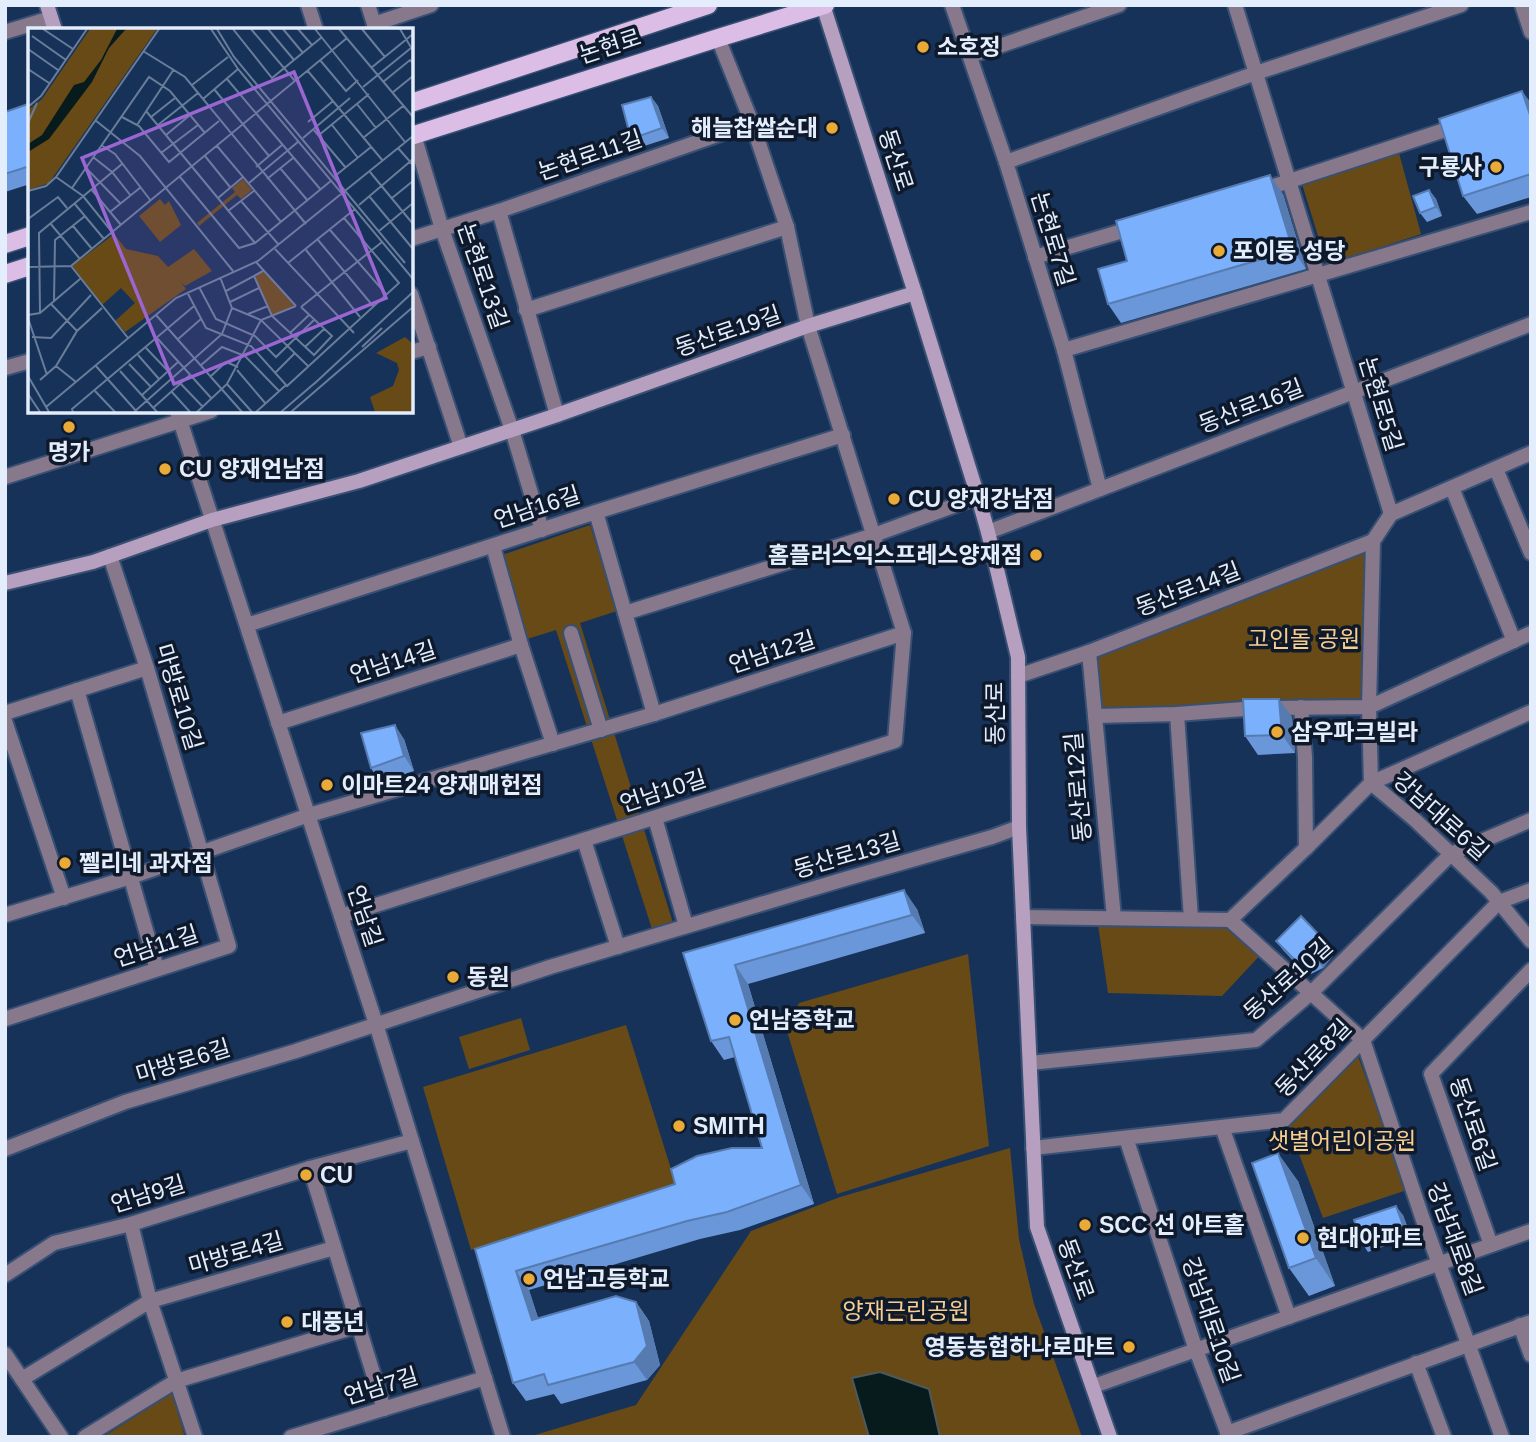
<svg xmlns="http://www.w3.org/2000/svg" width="1536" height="1442" viewBox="0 0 1536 1442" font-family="Helvetica,'Noto Sans KR',sans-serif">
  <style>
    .green { fill: #684a16 }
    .water { fill: #081b1c; stroke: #4a5a5f; stroke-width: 2 }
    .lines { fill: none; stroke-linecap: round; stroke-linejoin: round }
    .street-casing { stroke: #385073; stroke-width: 18 }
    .secondary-casing { stroke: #385073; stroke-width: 18 }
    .primary-casing { stroke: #385073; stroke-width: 21 }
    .street { stroke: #87788c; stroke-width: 14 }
    .secondary { stroke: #b79fbf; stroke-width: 14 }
    .primary { stroke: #dcbde6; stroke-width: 18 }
    .wall { fill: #6a97da }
    .shaded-wall { fill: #567bb1 }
    .building { fill: #7bb0fd; stroke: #567bb1; stroke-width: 2 }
    .poi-dot { fill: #eaaa38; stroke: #0e1a2c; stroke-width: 2.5 }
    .labels { text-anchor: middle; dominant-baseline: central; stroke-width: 7; stroke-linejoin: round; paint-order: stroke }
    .street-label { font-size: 23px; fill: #e3edfc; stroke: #0e1a2c }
    .poi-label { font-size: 23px; font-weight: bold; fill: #e3edfc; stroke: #0e1a2c; text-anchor: start }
    .park-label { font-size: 23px; fill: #f7ce8e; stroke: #0e1a2c }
    .inset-road { fill: none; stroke: #697d9a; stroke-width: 2 }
    .view { fill: #9a66d1; fill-opacity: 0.15; stroke: #9a66d1; stroke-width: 3.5 }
    .inset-edge { fill: none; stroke: #e3edfc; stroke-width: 3.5 }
  </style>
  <rect width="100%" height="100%" fill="#173259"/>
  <g class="green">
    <path d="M1399,153l22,81 -94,31 -25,-81z"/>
    <path d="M590,525l27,86 -37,12 93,300 -21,6 -96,-299 -29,9 -25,-84z"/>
    <path d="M1373,541l-4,166 -274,9 -6,-64z"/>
    <path d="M1097,918l133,2 34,31 -42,45 -114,-3z"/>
    <path d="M968,954l21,192 -152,48 -51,-166 13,-25z"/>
    <path d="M521,1018l9,32 -61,19 -10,-32z"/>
    <path d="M626,1025l50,160 -205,65 -48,-163z"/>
    <path d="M1358,1056l49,134 -84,28 -34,-91z"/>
    <path d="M1010,1148l9,91 15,65 48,133h-554l108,-32 115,-174 89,-34z"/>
    <path d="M172,1393l13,44h-82z"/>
  </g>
  <path class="water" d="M880,1372l49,17 11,48h-71l-17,-59z"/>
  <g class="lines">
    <g class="street-casing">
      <g id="street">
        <path d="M308,5l8,25"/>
        <path d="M368,5l8,25"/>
        <path d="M952,5l54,157 58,188 36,139"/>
        <path d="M1235,5l156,509"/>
        <path d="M1522,5l9,27"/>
        <path d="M374,24l57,-19"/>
        <path d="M5,32l46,-14"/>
        <path d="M970,56l149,-51"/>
        <path d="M414,135l28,94 70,201 30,100"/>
        <path d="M1006,162l250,-89 205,-68"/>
        <path d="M1259,191l201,-66"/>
        <path d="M499,211l58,204"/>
        <path d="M411,239l88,-28 253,-88"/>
        <path d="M1035,257l101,-30"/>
        <path d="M411,294l50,153"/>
        <path d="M526,310l261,-83"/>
        <path d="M1064,350l467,-138"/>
        <path d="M411,352l18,-5"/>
        <path d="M5,368l25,-7"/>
        <path d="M177,411l199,613 127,413"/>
        <path d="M1496,469l35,84"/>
        <path d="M5,477l206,-66"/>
        <path d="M1452,488l62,153"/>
        <path d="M596,512l58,202"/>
        <path d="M1391,514l140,-61"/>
        <path d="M988,532l543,-208"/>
        <path d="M1373,541l-4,166 2,76 43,36 77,73 40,49"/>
        <path d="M1373,541l18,-27"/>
        <path d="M493,546l28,99 32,99"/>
        <path d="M625,613l249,-78 104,-38"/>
        <path d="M247,625l349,-113 247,-77"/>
        <path d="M571,633l30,97"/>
        <path d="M1089,652l25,266"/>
        <path d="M1018,676l71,-24 284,-111"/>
        <path d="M77,690l80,279"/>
        <path d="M1301,707l4,50 1,91"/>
        <path d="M5,713l142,-45"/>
        <path d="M1177,714l14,205"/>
        <path d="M1095,716l82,-2 80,-6 112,-1 162,-74"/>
        <path d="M5,721l59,177"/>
        <path d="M278,723l243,-78"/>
        <path d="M655,818l31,108"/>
        <path d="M584,840l34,107"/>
        <path d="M5,915l126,-38 178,-62 345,-101 250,-81"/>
        <path d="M341,916l287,-90 267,-85 9,-108 -96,-307 -21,-99 -35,-104 -34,-85"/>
        <path d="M1023,917l207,3 76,-72 65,-65 160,-71"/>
        <path d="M1230,920l133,120 59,177 80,220"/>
        <path d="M5,1019l224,-73 -82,-278 -37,-112"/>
        <path d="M1030,1063l226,-23 55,-47 140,-139 80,-34"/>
        <path d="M1222,1127l67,190"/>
        <path d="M1126,1138l70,212 33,87"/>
        <path d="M1033,1148l251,-28 215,-218 32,-12"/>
        <path d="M5,1149l120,-47 171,-51 254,-84 295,-88 147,-42 27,-10"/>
        <path d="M310,1168l74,241"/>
        <path d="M131,1224l19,77 45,136"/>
        <path d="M1491,1245l-60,-171 100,-104"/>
        <path d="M5,1275l49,-32 77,-19 179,-56 102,-27"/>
        <path d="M1520,1325l11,30"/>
        <path d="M5,1354l56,83"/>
        <path d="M1416,1363l28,74"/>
        <path d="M22,1379l128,-78 184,-53"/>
        <path d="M1094,1386l437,-155"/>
        <path d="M1227,1433l304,-111"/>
        <path d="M85,1437l91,-56 182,-55"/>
        <path d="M291,1437l194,-59"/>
      </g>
    </g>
    <g class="secondary-casing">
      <g id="secondary">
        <path d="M47,5l8,25"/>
        <path d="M823,5l92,288 63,204 10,35 30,125 1,170 18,400 73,210"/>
        <path d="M5,583l88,-21 119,-42 147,-39 195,-65 254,-90 107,-33"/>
      </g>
    </g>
    <g class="primary-casing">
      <g id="primary">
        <path d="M411,103l297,-98"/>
        <path d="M411,136l307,-98 107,-33"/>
        <path d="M5,244l25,-8"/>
        <path d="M5,274l25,-8"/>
      </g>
    </g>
    <use href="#street" class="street"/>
    <use href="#secondary" class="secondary"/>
    <use href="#primary" class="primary"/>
  </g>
  <g class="wall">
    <path d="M651,97l7,9 11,32 -31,10 -7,-9z"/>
    <path d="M1531,103v94l-54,17 -14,-18z"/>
    <path d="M30,106v78l-25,8v-80z"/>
    <path d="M1429,190l7,9 6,17 -15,6 -7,-9z"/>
    <path d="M1283,194l23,75 -185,54 -13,-19 19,-43z"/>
    <path d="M1292,717l3,36 -37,2 -13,-19z"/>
    <path d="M404,739l10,32 -34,12 -9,-15z"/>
    <path d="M917,909l8,24 -177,51 66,220 -74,26 -40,9 -171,51 9,28 98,-16 13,19 11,44 -13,15 -86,24 -7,-10 -28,7 -13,-18 -38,-134 200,-65 87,-36 -27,-91 -11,3 -13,-19 -28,-88z"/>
    <path d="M1276,941l54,8 3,7 -10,12 -12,6 -8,-3 -20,-21z"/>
    <path d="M1298,1181l37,105 -26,10 -20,-28z"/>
    <path d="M1403,1215l8,22 -43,15 -6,-9z"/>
  </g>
  <g class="shaded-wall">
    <path d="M1522,91l9,12v15z"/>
    <path d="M651,97l7,9 11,32 -7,-10z"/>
    <path d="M1270,175l13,19 23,75 -13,-19z"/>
    <path d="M1429,190l7,9 6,17 -6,-9z"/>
    <path d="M1279,699l13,18 3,36 -13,-18z"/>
    <path d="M395,725l9,14 10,32 -10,-15z"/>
    <path d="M904,890l13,19 8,24 -13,-18z"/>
    <path d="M1323,939l7,10 3,7 -10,12 -7,-10z"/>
    <path d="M735,965l13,19 66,220 -13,-19z"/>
    <path d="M1278,1153l20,28 37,105 -19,-28z"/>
    <path d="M1396,1206l7,9 8,22 -7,-9z"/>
    <path d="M516,1271l13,19 16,49 -13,-19z"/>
    <path d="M636,1302l13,19 11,44 -13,15 -13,-18z"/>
  </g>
  <g class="building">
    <path d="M1522,91l9,27v56l-68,22 -24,-77z"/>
    <path d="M651,97l11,31 -31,11 -9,-34z"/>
    <path d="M28,104l2,5v57l-25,8v-62z"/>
    <path d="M1270,175l23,75 -185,54 -10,-35 29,-8 -11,-40z"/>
    <path d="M1429,190l7,17 -16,6 -7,-17z"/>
    <path d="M1243,699h36l3,36 -37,1z"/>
    <path d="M395,725l9,31 -33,12 -10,-35z"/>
    <path d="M904,890l8,25 -177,50 66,220 -74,27 -40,9 -171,50 16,49 84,-24 20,6 11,44 -13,16 -86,23 -4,-11 -31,9 -38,-134 200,-65 -4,-15 26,-13 35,-8h30l-33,-111 -18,4 -28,-88z"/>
    <path d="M1301,916l22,23 3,8 -10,11 -11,6 -9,-3 -20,-20z"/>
    <path d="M1278,1153l38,105 -27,10 -37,-105z"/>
    <path d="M1396,1206l8,22 -42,15 -8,-23z"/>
  </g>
  <g class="poi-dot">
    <circle cx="923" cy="47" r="7"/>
    <circle cx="832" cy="128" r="7"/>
    <circle cx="1496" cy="167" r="7"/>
    <circle cx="1219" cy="251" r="7"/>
    <circle cx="69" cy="427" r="7"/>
    <circle cx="165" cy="469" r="7"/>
    <circle cx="894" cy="499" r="7"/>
    <circle cx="1036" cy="555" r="7"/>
    <circle cx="1277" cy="732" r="7"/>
    <circle cx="327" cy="785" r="7"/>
    <circle cx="65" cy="863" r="7"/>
    <circle cx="453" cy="977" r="7"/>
    <circle cx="735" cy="1020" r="7"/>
    <circle cx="679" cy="1126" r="7"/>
    <circle cx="306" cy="1175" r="7"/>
    <circle cx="1085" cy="1225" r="7"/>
    <circle cx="1303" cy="1238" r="7"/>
    <circle cx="529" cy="1279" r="7"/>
    <circle cx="287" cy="1322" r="7"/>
    <circle cx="1129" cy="1347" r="7"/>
  </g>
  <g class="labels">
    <g class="street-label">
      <text transform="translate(610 46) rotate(-18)">논현로</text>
      <text transform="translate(590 155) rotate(-19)">논현로11길</text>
      <text transform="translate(896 160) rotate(72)">동산로</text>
      <text transform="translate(1053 239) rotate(73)">논현로7길</text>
      <text transform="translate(483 276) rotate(71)">논현로13길</text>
      <text transform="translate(728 331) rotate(-19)">동산로19길</text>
      <text transform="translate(1381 404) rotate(73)">논현로5길</text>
      <text transform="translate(1251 406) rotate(-21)">동산로16길</text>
      <text transform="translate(537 507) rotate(-18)">언남16길</text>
      <text transform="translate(1188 589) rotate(-21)">동산로14길</text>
      <text transform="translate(772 652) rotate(-18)">언남12길</text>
      <text transform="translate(393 662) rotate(-18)">언남14길</text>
      <text transform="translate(179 697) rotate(73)">마방로10길</text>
      <text transform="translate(995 713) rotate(-90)">동산로</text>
      <text transform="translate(1078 787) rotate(-95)">동산로12길</text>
      <text transform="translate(663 791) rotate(-18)">언남10길</text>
      <text transform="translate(1441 816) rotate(42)">강남대로6길</text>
      <text transform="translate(847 855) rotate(-16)">동산로13길</text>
      <text transform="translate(365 916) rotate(72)">언남길</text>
      <text transform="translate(156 946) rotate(-18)">언남11길</text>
      <text transform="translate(1288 979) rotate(-42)">동산로10길</text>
      <text transform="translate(1313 1058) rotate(-46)">동산로8길</text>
      <text transform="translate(183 1061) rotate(-17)">마방로6길</text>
      <text transform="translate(1473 1124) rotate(71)">동산로6길</text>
      <text transform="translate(148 1194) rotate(-17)">언남9길</text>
      <text transform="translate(1455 1239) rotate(70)">강남대로8길</text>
      <text transform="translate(236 1253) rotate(-16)">마방로4길</text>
      <text transform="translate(1076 1269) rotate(70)">동산로</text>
      <text transform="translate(1211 1320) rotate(71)">강남대로10길</text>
      <text transform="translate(381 1386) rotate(-17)">언남7길</text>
    </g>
    <g class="poi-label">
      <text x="937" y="47">소호정</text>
      <text x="818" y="128" text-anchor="end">해늘찹쌀순대</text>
      <text x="1482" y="167" text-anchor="end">구룡사</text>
      <text x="1233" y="251">포이동 성당</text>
      <text x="69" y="452" text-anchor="middle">명가</text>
      <text x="179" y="469">CU 양재언남점</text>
      <text x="908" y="499">CU 양재강남점</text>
      <text x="1022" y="555" text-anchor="end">홈플러스익스프레스양재점</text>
      <text x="1291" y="732">삼우파크빌라</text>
      <text x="341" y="785">이마트24 양재매헌점</text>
      <text x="79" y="863">쩰리네 과자점</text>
      <text x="467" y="977">동원</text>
      <text x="749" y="1020">언남중학교</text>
      <text x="693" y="1126">SMITH</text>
      <text x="320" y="1175">CU</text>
      <text x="1099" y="1225">SCC 선 아트홀</text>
      <text x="1317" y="1238">현대아파트</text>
      <text x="543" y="1279">언남고등학교</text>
      <text x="301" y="1322">대풍년</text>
      <text x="1115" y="1347" text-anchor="end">영동농협하나로마트</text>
    </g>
    <g class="park-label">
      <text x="1304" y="639">고인돌 공원</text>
      <text x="1342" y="1141">샛별어린이공원</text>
      <text x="906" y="1311">양재근린공원</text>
    </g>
  </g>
  <g transform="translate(28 28)">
    <rect width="385" height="385" fill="#173259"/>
    <path d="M62,1h67l-108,154 -21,7v-80l14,-11zM215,151l9,11 -11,9 -4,-4 -38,31 -2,-3 38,-31 -3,-4zM132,171l5,6 4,-4 12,24 -21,17 -21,-26zM86,206l12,15 32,7 10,11 26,-18 18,22 -27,15 -4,-4 5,7 -61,43 -10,-11 20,-18 -14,-15 -19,17 -30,-39zM235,243l33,35 -24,10 -18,-40zM377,309l8,7v68h-38l-5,-15 23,-11 6,-16 -2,-7 -21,-10z" fill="#684a16"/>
    <path d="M89,1h9l-17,19 -17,34 -43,57 -21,13v-8l14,-9 32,-50 10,-3 17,-22z" fill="#081b1c"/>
    <path class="inset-road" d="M15,1l30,20M183,1l27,40 175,210M189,1l17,28 171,206M205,1l39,49 50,-41M223,1l44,52M240,1l26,31M255,1l20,24M270,1l14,16M287,1l90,113M311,1l74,88M334,1l23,28M372,1l12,20M4,8l34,24M0,21l30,21M115,23l42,26 121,147M292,32l26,31 12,-11M343,40l42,-34M0,41l21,14M279,42l76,91M199,51l94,111M355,54l27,-22 3,3M164,57l36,-28M335,59l48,-39M186,61l55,67M364,65l21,-17M175,71l35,-30M329,76l19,24M0,79l13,-11 46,-67M118,83l109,132M94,89l17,9 30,36 50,-41M123,89l24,-19M67,92l45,36 93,115M280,94l25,-21M0,95l9,-20M109,97l37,-56M130,97l40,-32M304,97l26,33M285,101l33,39M138,107l24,-20M291,107l50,-41M275,110l47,-40M335,110l40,-32M73,117l14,9 36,47M189,118l64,76M370,120l15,17M133,125l37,-28M177,128l25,31M65,129l19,15 19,24M228,139l26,-22M58,140l35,36M252,140l28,33M342,144l43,52M307,148l36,-29M28,149l27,19 29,36M152,149l59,71 16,-5 77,-63M239,151l26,-21M221,155l50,-42M44,160l77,-111 21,14 35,42M63,161l30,36M0,163l18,-5 10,-9 103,-148M341,168l44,53M190,170l25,-21M364,170l21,-17M213,173l38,44M46,175l30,36M331,177l54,-46M200,183l27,-21M82,184l31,-25M0,191l30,-22 9,11M22,195l30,36M45,198l19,23M302,202l56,64M351,203l34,-28M290,212l55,66M247,221l79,84M278,222l54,67M228,234l40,44M260,235l67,-54M43,238l276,-228M43,238l57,72M0,239l43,-1M226,248l18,40 42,39 18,-19 -31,-29M192,249l12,31 29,12 48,47M171,259l17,32 39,17 21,21 38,-37M198,263l37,-20M159,264l19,36 45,18 36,40 112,-103 -55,-65M26,273l1,-61 30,-24M202,274l29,-14M23,276l26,27M273,279l81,-65M12,285l-1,-80 83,-69M220,286l20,-8M0,287l12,-2 40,-34M128,287l86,97M0,290l19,57M262,305l19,-18M4,309l19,1 40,-43M129,310l55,61M149,312l24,-21M277,319l19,-18M334,319l20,-19M118,320l22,23M110,327l21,24M101,336l22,23M67,337l42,47M28,338l20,16M172,338l22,-19 23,9 34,35M209,342l29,34M92,343l37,41M247,345l20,-20M0,348l21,36M182,349l16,-15 12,5M12,352l16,-14 21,-35 25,-23M152,355l23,24M199,356l25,28M286,356l99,-92M67,363l20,21M143,363l19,21M0,366l12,18M114,367l36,-33M18,379l130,-109 82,-37 155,-125M125,380l37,-33M45,384l-1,-3 122,-103M106,384l88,-78 10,-26M169,384l30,-28 34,-64 35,-14M228,384l30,-27M253,384l35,-30M263,384l122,-105"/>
    <path class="view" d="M266,44l92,226 -212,86 -92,-226z"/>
    <rect width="385" height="385" class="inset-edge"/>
  </g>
  <rect width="1536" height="1442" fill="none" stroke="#e3edfc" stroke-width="14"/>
</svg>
